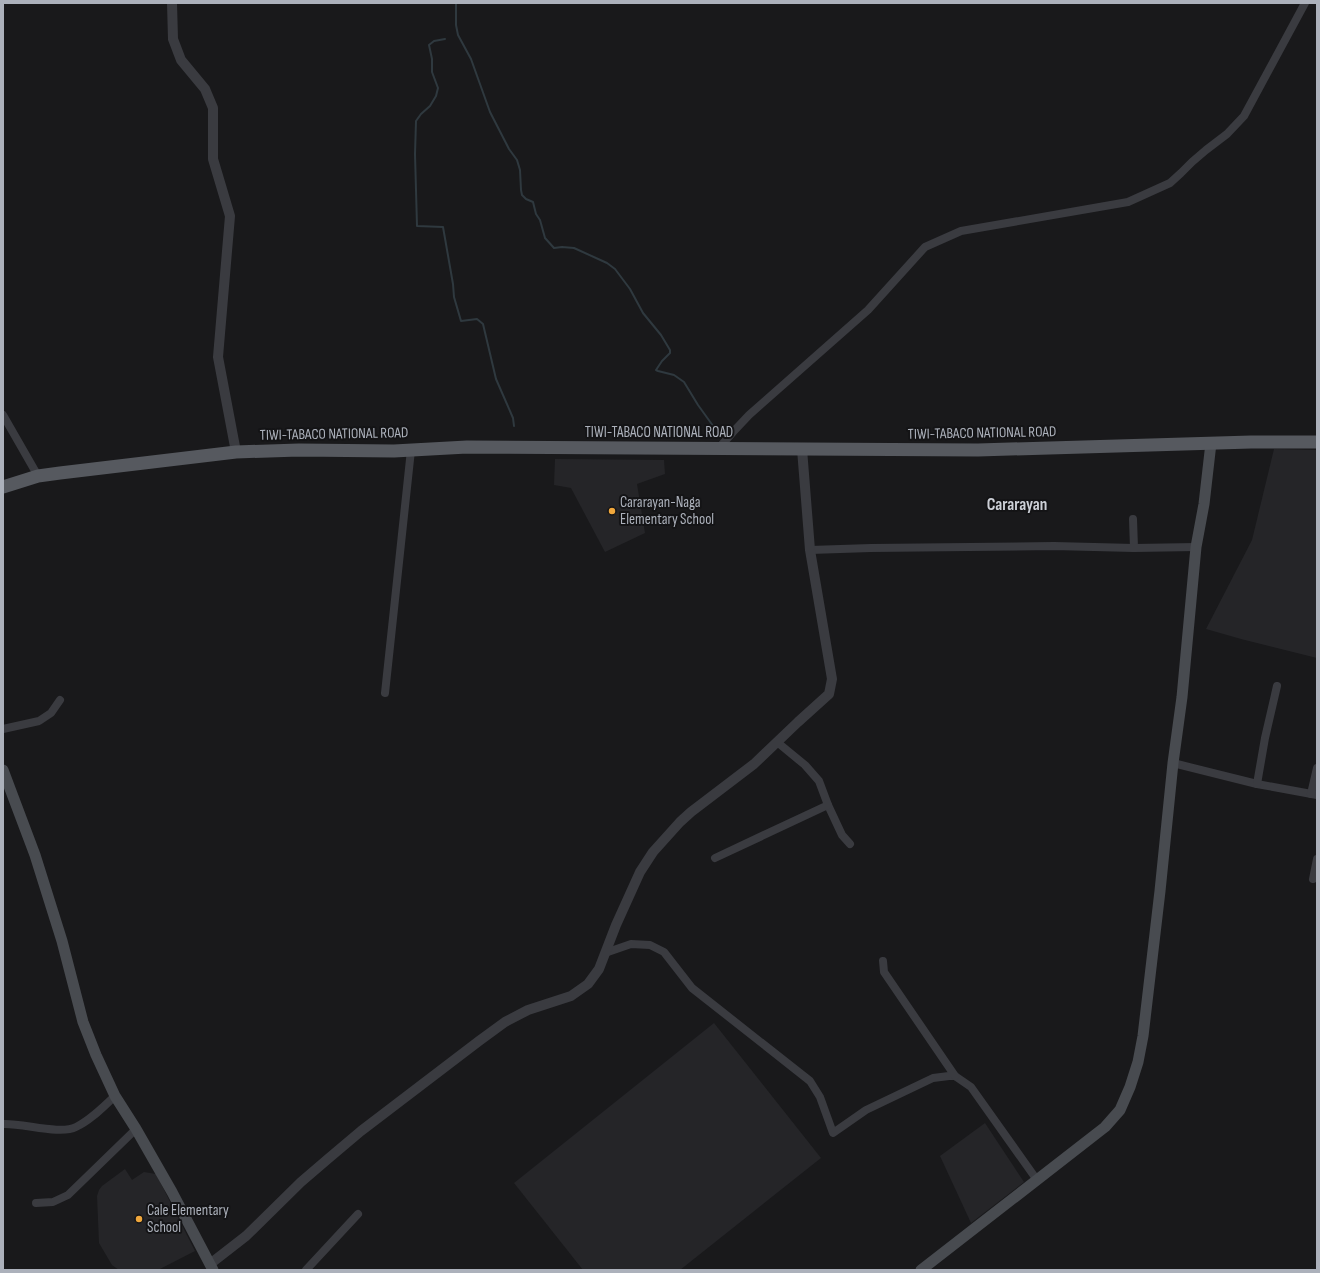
<svg xmlns="http://www.w3.org/2000/svg" width="1320" height="1273" viewBox="0 0 1320 1273" font-family="'Sofia Sans Condensed',sans-serif">
  <style>
    .built { fill: #252528 }
    .lines { fill: none; stroke-linecap: round; stroke-linejoin: round }
    .stream { stroke: #2f393f; stroke-width: 2 }
    .minor { stroke: #3a3b40; stroke-width: 8 }
    .tertiary { stroke: #3a3b40; stroke-width: 10 }
    .secondary { stroke: #484b50; stroke-width: 11 }
    .primary { stroke: #56595f; stroke-width: 13 }
    .poi-dot { fill: #f0a73c; stroke: #141416; stroke-width: 1.5 }
    .labels { text-anchor: middle; dominant-baseline: central; stroke-width: 4; stroke-linejoin: round; paint-order: stroke }
    .street-label { font-size: 15px; fill: #acb1bb; stroke: #141416 }
    .poi-label { font-size: 15px; fill: #acb1bb; stroke: #141416; text-anchor: start }
    .quarter-label { font-size: 17px; font-weight: bold; fill: #cdd0d7; stroke: #141416 }
  </style>
  <rect width="100%" height="100%" fill="#19191b"/>
  <g class="built">
    <path d="M1274,449l43,1v208l-76,-19 -35,-10 46,-89z"/>
    <path d="M555,459l109,1 1,14 -28,10 8,49 -40,19 -34,-64 -17,-3z"/>
    <path d="M714,1023l107,135 -141,112h-97l-69,-87z"/>
    <path d="M985,1123l39,59 -53,41 -31,-67z"/>
    <path d="M125,1169l7,11 12,-8 12,2 39,77 -37,19h-39l-7,-5 -13,-22 -2,-47 2,-6 3,-4z"/>
  </g>
  <g class="lines">
    <g class="stream">
      <path d="M456,3v22l2,10 13,24 19,53 19,37 8,11 3,10 1,20 1,5 4,4 7,3 3,12 4,6 5,18 9,10 8,-1 12,1 33,15 8,6 15,20 13,24 18,22 9,15v3l-8,8 -6,9 2,1 16,4 10,7 14,23 18,25"/>
      <path d="M445,39l-11,2 -5,4 3,14v13l6,16 -2,8 -6,10 -9,8 -5,7 -1,33 2,72 26,1 10,57 1,13 7,24 16,-2 6,5 13,55 17,39 1,8"/>
    </g>
    <g class="minor">
      <path d="M3,415l35,61"/>
      <path d="M719,448l14,-16 16,-17 119,-105 57,-63 36,-16 167,-29 42,-19 11,-10 11,-11 14,-12 21,-16 17,-18 61,-113"/>
      <path d="M1133,519l1,29"/>
      <path d="M810,550l61,-2 183,-2 80,2 62,-1"/>
      <path d="M385,693l26,-243"/>
      <path d="M3,729l36,-8 12,-8 9,-13"/>
      <path d="M1173,763l84,21 60,11"/>
      <path d="M1257,784l8,-46 12,-52"/>
      <path d="M1311,794l6,-26"/>
      <path d="M828,805l14,30 8,9"/>
      <path d="M715,858l113,-53 -9,-24 -14,-16 -28,-23"/>
      <path d="M1313,879l4,-20"/>
      <path d="M605,953l26,-9 19,1 14,7 28,36 118,93 10,16 13,36 33,-23 67,-32 16,-2h6l16,11 66,93"/>
      <path d="M883,961l1,11 71,104"/>
      <path d="M3,1124c20,-1 57,11 73,3 15,-7 27,-20 39,-31"/>
      <path d="M36,1203l17,-1 15,-7 68,-66"/>
      <path d="M306,1270l52,-56"/>
    </g>
    <g class="tertiary">
      <path d="M172,3l1,36 8,21 24,29 8,19v51l17,57 -12,141 18,95"/>
      <path d="M210,1264l36,-28 55,-54 28,-24 32,-27 118,-90 26,-19 23,-12 43,-14 17,-12 11,-15 17,-44 24,-53 13,-20 27,-30 11,-10 63,-48 44,-42 31,-28 3,-15 -22,-129 -8,-101"/>
    </g>
    <g class="secondary">
      <path d="M3,770l32,85 27,86 21,81 13,33 19,41 21,33 36,63 41,78"/>
      <path d="M921,1270l184,-143 15,-17 10,-23 8,-25 5,-26 17,-145 13,-128 9,-66 14,-150 8,-43 7,-61"/>
    </g>
    <path class="primary" d="M3,487l35,-11 22,-3 176,-21 63,-2 95,1 73,-4 511,3 273,-8h66"/>
  </g>
  <g class="poi-dot">
    <circle cx="612" cy="511" r="4"/>
    <circle cx="139" cy="1219" r="4"/>
  </g>
  <g class="labels">
    <g class="street-label">
      <text x="659" y="432">TIWI-TABACO NATIONAL ROAD</text>
      <text transform="translate(982 433) rotate(-1)">TIWI-TABACO NATIONAL ROAD</text>
      <text transform="translate(334 434) rotate(-1)">TIWI-TABACO NATIONAL ROAD</text>
    </g>
    <g class="poi-label">
      <text x="620" y="502">Cararayan-Naga<tspan x="620" dy="17">Elementary School</tspan></text>
      <text x="147" y="1210">Cale Elementary<tspan x="147" dy="17">School</tspan></text>
    </g>
    <g class="quarter-label">
      <text x="1017" y="505">Cararayan</text>
    </g>
  </g>
  <rect width="1320" height="1273" fill="none" stroke="#acb1bb" stroke-width="8"/>
</svg>
